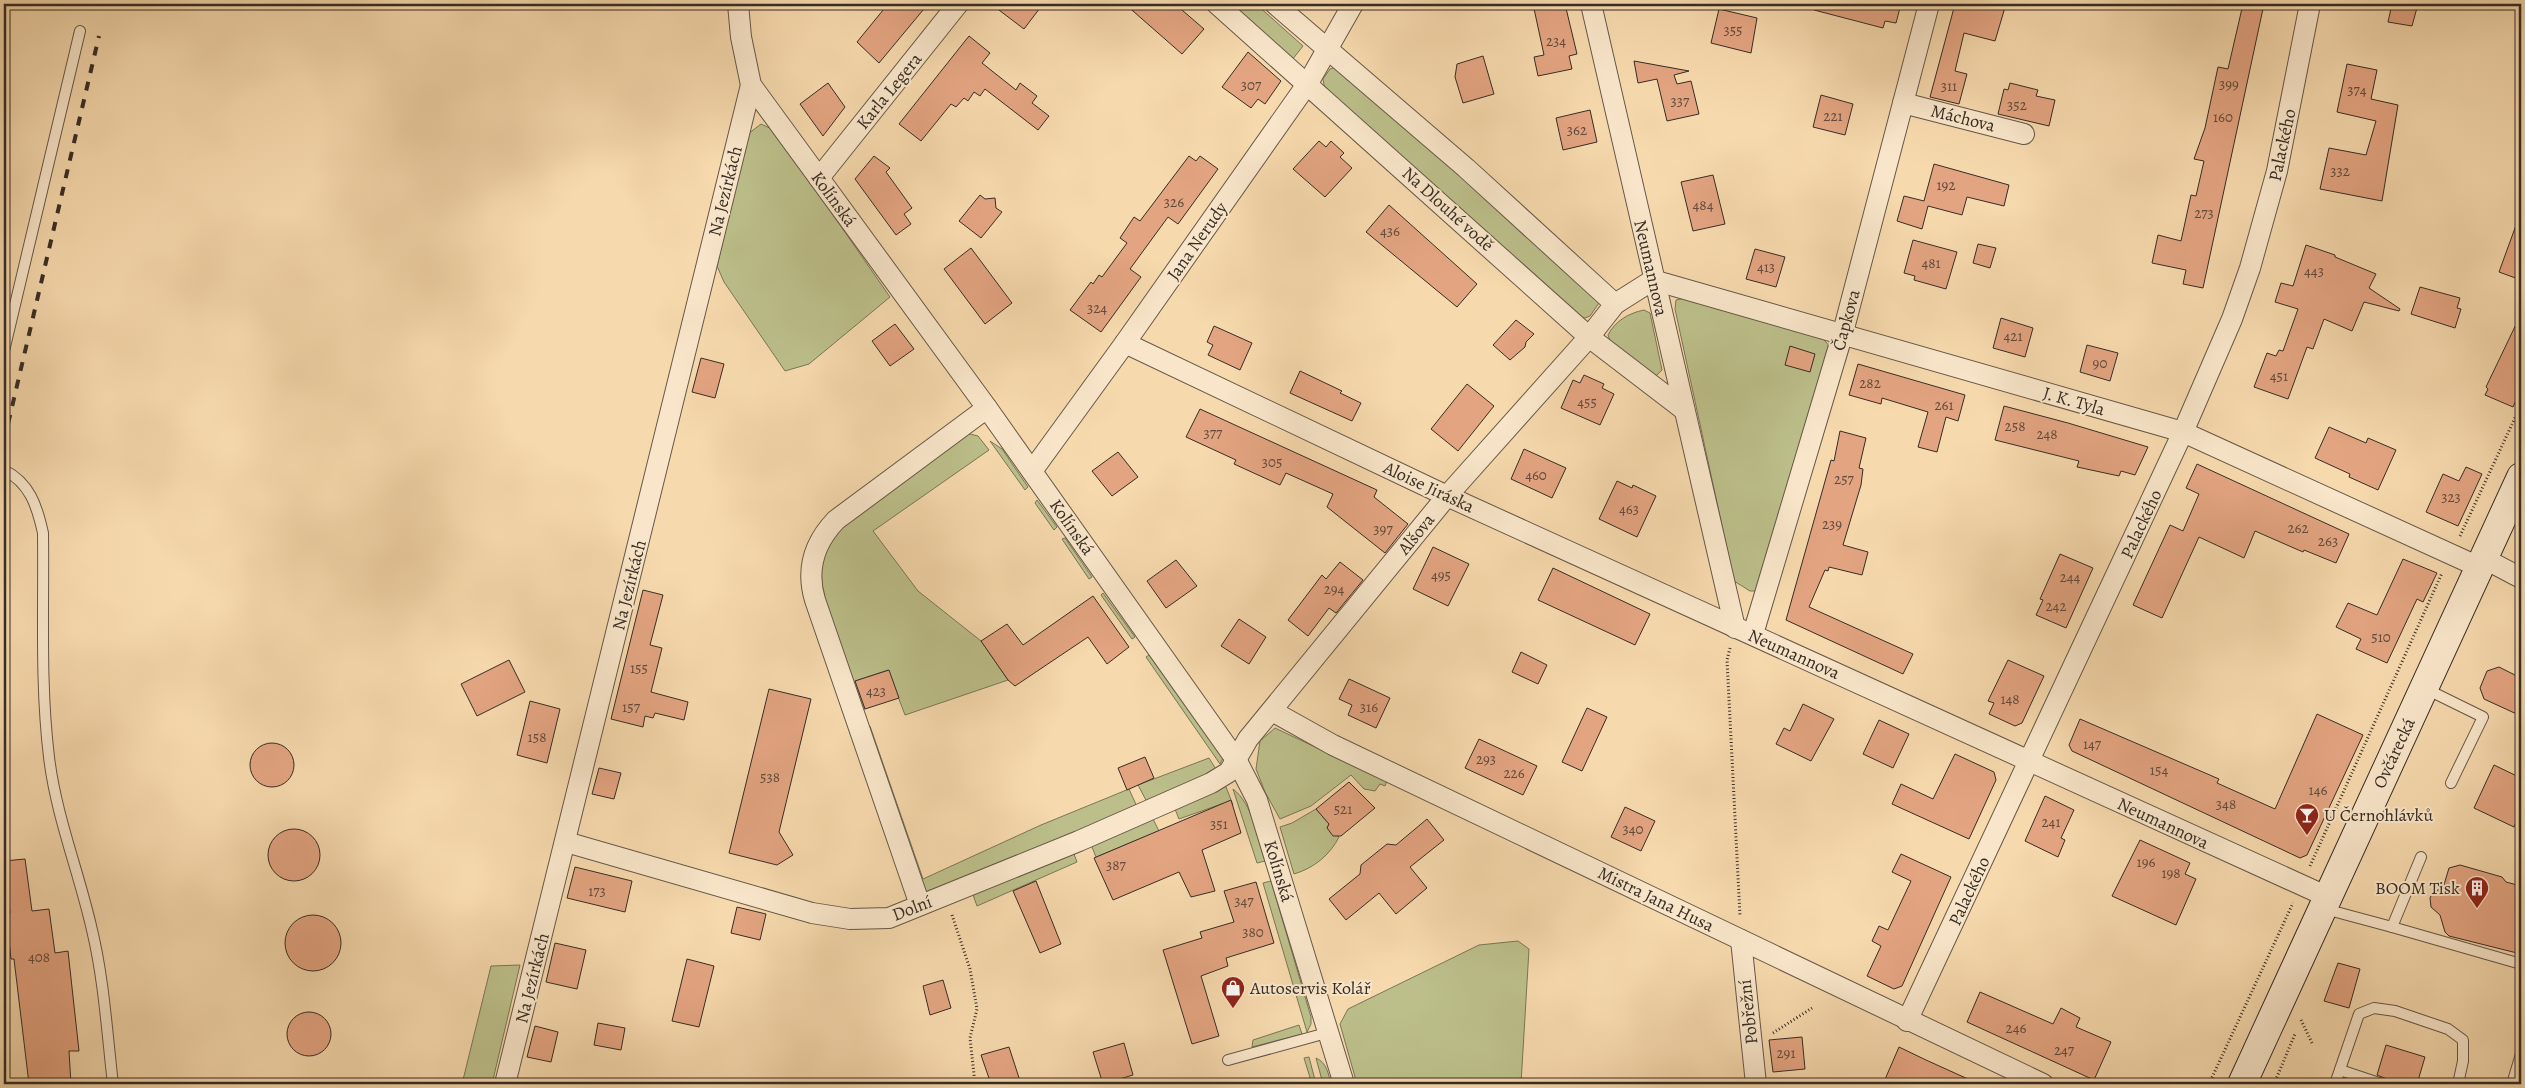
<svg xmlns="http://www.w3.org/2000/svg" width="2525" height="1088" viewBox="0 0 2525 1088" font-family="Alegreya,serif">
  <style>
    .green { fill: #bcbf8a; stroke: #797658 }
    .building { fill: #e3a481; stroke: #362d25 }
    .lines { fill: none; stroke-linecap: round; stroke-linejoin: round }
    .lane-casing { stroke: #665847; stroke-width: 12 }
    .street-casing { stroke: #665847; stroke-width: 22 }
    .secondary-casing { stroke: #362d25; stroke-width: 30 }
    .path { stroke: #362d25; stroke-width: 3; stroke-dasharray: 1 2.5; stroke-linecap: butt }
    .lane { stroke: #f9e6ca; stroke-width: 10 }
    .street { stroke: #f9e6ca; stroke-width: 20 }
    .secondary { stroke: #f9e6ca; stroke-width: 28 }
    .rail { stroke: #362d25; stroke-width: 4; stroke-dasharray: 9 9; stroke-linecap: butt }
    .labels { text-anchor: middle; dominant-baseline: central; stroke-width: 4; stroke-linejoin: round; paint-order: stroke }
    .number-label { font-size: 15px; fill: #614b3c }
    .street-label { font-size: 18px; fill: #362d25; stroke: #f9e6ca }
    .poi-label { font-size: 18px; fill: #362d25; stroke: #f9e6ca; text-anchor: start }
  </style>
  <rect width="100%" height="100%" fill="#f6d9ad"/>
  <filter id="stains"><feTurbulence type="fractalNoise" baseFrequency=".004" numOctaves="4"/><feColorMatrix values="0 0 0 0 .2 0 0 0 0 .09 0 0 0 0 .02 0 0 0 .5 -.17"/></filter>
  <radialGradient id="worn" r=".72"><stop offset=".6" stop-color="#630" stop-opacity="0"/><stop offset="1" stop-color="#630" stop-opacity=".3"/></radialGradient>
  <g class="green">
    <path d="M1229,4h27l47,42 -11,14z"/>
    <path d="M1335,67h5l257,229 2,7 -9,13 -5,2 -6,-1 -248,-224 -7,-8 -1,-6 7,-10z"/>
    <path d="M761,124l13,6 116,167 -81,67 -24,7 -61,-89 -7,-16 31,-132z"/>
    <path d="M1685,298l136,38 9,11 -72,244h-8l-16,-10 -59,-272 1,-9z"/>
    <path d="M1644,310l6,3 12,57 -7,7 -44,-34 -3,-8c7,-14 21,-22 36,-25z"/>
    <path d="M970,434l8,2 11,14 -116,81 45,60 63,50 27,39 -103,35 -17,-45 -33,11 10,28 -9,2 -34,-106 -2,-40 10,-29 126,-99z"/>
    <path d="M990,441l12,8 26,38 -3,3z"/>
    <path d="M1037,500l20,27 -3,3 -19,-27z"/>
    <path d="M1065,538l27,39 -3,2 -27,-40z"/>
    <path d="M1103,593l32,44 -3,2 -31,-44z"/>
    <path d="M1149,655l74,103 -3,6 -74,-107z"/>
    <path d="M870,726l53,153 118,-54 88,-36 9,20 -211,86 -64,-165z"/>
    <path d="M1275,728l112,53 -2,5 -5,-2 -5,7 -11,-2 -13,-14 -40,31 -31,13 -15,-27 -9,-23 4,-28z"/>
    <path d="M1209,758l8,13 -69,33 -10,-19z"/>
    <path d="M1222,786l4,1 7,18 -6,-3 -48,17 -4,-10z"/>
    <path d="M1233,789c20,15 24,49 32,72l-8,2z"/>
    <path d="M1316,809l13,15 -2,4 12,9c-9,18 -25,31 -45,37l-14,-47 12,-4z"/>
    <path d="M1152,817l7,14 -63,26 -6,-15z"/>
    <path d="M1072,849l5,13 -100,44 -5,-14z"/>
    <path d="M1271,881l40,136v7l-4,8 -44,-149z"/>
    <path d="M1518,941l11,8 -8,135h-164l-17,-60 8,-15 131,-64z"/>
    <path d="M520,965l-28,119h-30l29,-118z"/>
    <path d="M1299,1025l3,9 -50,13 1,-7z"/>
    <path d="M1309,1057l7,27h-4l-8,-26z"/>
    <path d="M1316,1058c11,5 12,15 15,26h-8z"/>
  </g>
  <g class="building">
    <path d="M888,4h40l-49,59 -22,-21z"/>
    <path d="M991,4h52l-19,25z"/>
    <path d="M1125,4h50l29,25 -22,25z"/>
    <path d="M1533,4h32l12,50 -8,2 3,13 -34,7 -4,-19 10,-2z"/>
    <path d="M1814,4h87l-5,19 -11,-2 -2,7 -69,-18z"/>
    <path d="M1955,4h51l-11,37 -31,-8 -9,38 12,3 -8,30 -29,-7z"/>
    <path d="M2243,4h21l-61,284 -20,-4 3,-14 -34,-7 6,-28 23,6 10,-46 5,1 8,-35 -10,-2 11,-31 13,-61 10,2z"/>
    <path d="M2392,4h26l-6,22 -24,-4z"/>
    <path d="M1719,9l38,9 -6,35 -40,-10z"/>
    <path d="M969,36l21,17 -8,10 34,27 4,-7 17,13 -5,7 17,13 -11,14 -53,-41 -5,7 -6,-4 -6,9 -4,-3 -8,9 -5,-3 -30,37 -22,-17z"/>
    <path d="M1248,52l33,29 -16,23 -7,-5 -7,9 -29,-21z"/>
    <path d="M1483,56l11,38 -31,9 -8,-26 2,-13z"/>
    <path d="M1634,61l55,10 -15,4 3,9 14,-3 8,33 -32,7 -10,-42 -19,4z"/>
    <path d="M2347,64l30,6 -6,29 27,6 -16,96 -62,-12 9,-41 37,7 10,-34 -39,-9z"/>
    <path d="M828,83l17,24 -22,29 -23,-32z"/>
    <path d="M2010,83l28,7 -2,6 19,4 -6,26 -51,-12 6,-25 4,1z"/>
    <path d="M1821,95l32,9 -8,31 -32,-8z"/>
    <path d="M1590,110l7,32 -34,8 -7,-32z"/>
    <path d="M1319,141l7,6 5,-6 13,12 -4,4 12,11 -27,29 -32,-28z"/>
    <path d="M874,156l16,12 -4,4 26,36 -8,6 7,10 -15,11 -41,-56z"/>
    <path d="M1189,156l7,5 4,-5 18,13 -40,55 -10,-7 -38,52 11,8 -40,55 -31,-22 21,-28 2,2 6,-9 3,2 25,-34 -7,-5 14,-21 6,4z"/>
    <path d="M1934,164l75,21 -5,21 -37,-9 -5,18 -34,-9 -6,23 -25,-8 7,-25 20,5z"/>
    <path d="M1713,175l12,49 -32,7 -12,-49z"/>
    <path d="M980,195l5,4 10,-1 1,10 6,4 -21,26 -22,-17z"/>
    <path d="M1389,205l88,79 -20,23 -91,-75z"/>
    <path d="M2519,217l2,1v62l-22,-8z"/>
    <path d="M1913,240l44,12 -11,37 -32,-9 1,-4 -11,-3z"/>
    <path d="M1978,244l18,4 -6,20 -17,-5z"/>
    <path d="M2306,245l29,10v2l41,17 -7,14 31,21 -1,2 -35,-9 -12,29 -28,-12 -11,30 -6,-2 -19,52 -34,-12 13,-34 9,3 3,-6 4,1 15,-42 -23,-7 6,-19 12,3z"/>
    <path d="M971,248l41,55 -27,21 -41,-55z"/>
    <path d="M1755,249l30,8 -9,30 -30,-8z"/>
    <path d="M2420,287l40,11 -3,10 4,1 -6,19 -44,-14z"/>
    <path d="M2521,314v75l-8,18 -28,-12 3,-6 -2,-2z"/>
    <path d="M2001,318l32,10 -8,29 -32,-9z"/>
    <path d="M1516,320l18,14 -8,8 -1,5 -15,13 -17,-15z"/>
    <path d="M895,324l19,25 -24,17 -18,-25z"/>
    <path d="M1214,326l38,17 -12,27 -32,-15 5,-10 -6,-3z"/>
    <path d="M2087,345l31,8 -8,28 -30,-9z"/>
    <path d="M1790,346l25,8 -5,18 -25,-7z"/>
    <path d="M701,358l23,6 -9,34 -23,-6z"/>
    <path d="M1858,364l107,31 -7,26 -12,-4 -9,35 -19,-5 10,-35 -46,-14 -1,6 -32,-9z"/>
    <path d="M1300,371l42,20 -2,2 21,10 -9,18 -62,-28z"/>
    <path d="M1584,375l20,9 -2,4 12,6 -14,31 -39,-17 12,-28 7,3z"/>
    <path d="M1467,384l27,22 -36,45 -27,-22z"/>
    <path d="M2004,406l64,17 80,24 -13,28 -14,-4 -2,5 -42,-9 2,-6 -84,-21z"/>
    <path d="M1200,409l177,81 -3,7 34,27 -23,29 -58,-46 6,-13 -47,-21 -6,12 -46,-21 2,-4 -50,-23z"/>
    <path d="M2329,427l37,16 2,-5 28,12 -18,40 -29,-13 1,-3 -35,-16z"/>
    <path d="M1840,431l26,7 -7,30 4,1 -2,16 -18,60 25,7 -6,23 -33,-8 -1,4 -3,-1 -16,37 104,47 -10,20 -117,-54 45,-160 3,1z"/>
    <path d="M1524,449l42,19 -14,30 -41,-19z"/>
    <path d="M1118,452l20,25 -26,19 -20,-25z"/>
    <path d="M2197,464l152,70 -13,29 -32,-13 -1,2 -48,-21 -11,27 -45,-21 -37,81 -29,-13 37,-80 13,6 16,-37 -13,-6z"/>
    <path d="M2466,467l16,7 -24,52 -32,-14 17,-38 16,7z"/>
    <path d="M1617,481l15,7 1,-3 23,11 -19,41 -38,-18z"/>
    <path d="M1433,547l36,17 -21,42 -35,-17z"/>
    <path d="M2060,554l33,14 -27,60 -30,-13 7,-15 -3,-1z"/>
    <path d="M2403,559l34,14 -14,29 -6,-3 -30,64 -31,-14 5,-10 -25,-12 12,-24 29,12z"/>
    <path d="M1176,560l21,26 -31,22 -19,-27z"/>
    <path d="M1340,562l23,18 -27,33 -7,-5 -21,28 -20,-16 34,-45 4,4z"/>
    <path d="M1553,568l97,46 -15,31 -97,-45z"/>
    <path d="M643,590l20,5 -13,50 12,3 -11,44 37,10 -4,18 -29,-7 -2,5 -8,-2 -2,11 -32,-8z"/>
    <path d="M1093,596l36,51 -22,17 -19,-27 -73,49 -7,-6 -27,-39 26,-17 16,21z"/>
    <path d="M1239,619l27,18 -17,27 -28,-18z"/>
    <path d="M1521,652l26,13 -9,19 -26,-12z"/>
    <path d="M509,660l16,32 -48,24 -16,-32z"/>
    <path d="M2008,660l36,16 -22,47 -7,3 -26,-12 5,-11 -6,-2z"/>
    <path d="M2499,667l22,11v38l-37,-17 -4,-11 7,-17z"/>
    <path d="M889,670l10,28 -34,11 -10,-28z"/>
    <path d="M1349,679l41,19 -14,30 -28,-13 4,-10 -13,-6z"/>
    <path d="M769,689l42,10 -32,133 14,23 -16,10 -48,-12z"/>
    <path d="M530,701l30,8 -13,54 -30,-8z"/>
    <path d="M1803,704l31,15 -23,42 -35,-17 8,-16 6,3z"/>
    <path d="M1587,708l20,9 -25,54 -20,-9z"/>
    <path d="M2317,714l46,21 -56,120 -7,3 -228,-107 -3,-6 11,-26 139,60 -2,4 58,26z"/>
    <path d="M1879,720l30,14 -16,34 -30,-14z"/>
    <path d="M1479,739l58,27 -14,29 -58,-27z"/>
    <circle cx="272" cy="765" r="22"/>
    <path d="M1955,754l39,18 2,8 -27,59 -77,-35 9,-20 32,15z"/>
    <path d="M1145,757l9,21 -27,12 -9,-22z"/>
    <path d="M2494,765l27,13v34l-7,15 -40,-19z"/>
    <path d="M599,768l22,5 -7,26 -22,-5z"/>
    <path d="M1349,782l26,26 -34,28h-8l-6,-8 2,-4 -13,-15z"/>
    <path d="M2045,796l29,14 -13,28 4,2 -7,17 -33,-16z"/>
    <path d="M1231,800l10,33 -39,17 13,41 -24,6 -12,-25 -66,28 -19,-42z"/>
    <path d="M1625,807l30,14 -14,30 -30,-14z"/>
    <path d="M1427,819l17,21 -34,27 17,21 -31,26 -17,-21 -33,27 -17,-21 31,-25 1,-9 26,-21 9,1z"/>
    <circle cx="294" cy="855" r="26"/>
    <path d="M2140,840l50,23 -5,11 11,5 -20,46 -64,-29z"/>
    <path d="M1901,854l50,23 -49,109 -8,3 -27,-13 14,-30 -9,-5 7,-15 9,4 23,-49 -19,-9z"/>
    <path d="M25,859l7,52 17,-2 6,44 13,-2 11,100h-10l2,33h-42l-15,-125h-3l-5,-45 4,-1 -6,-52z"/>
    <path d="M2460,865l42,12 4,5 15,4v68l-72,-18 -4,-4 -5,-17 -9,-8 -1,-9 3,-6 10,-4 6,-20z"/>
    <path d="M575,867l57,14 -7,31 -58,-14z"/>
    <path d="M1036,881l25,63 -21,9 -27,-62z"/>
    <path d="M1256,882l18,61 -48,15 2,8 -27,10 18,60 -27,8 -29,-94 39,-12 -2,-6 34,-10 -10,-31z"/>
    <path d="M737,907l29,7 -6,26 -29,-7z"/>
    <circle cx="313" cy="943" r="28"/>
    <path d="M555,943l31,7 -9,39 -31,-7z"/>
    <path d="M687,959l27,7 -15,61 -27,-6z"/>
    <path d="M2338,963l22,6 -11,39 -25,-7z"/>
    <path d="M943,980l8,28 -21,7 -7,-29z"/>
    <path d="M1980,992l73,32 8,-16 19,10 -4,9 35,15 -17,38 -127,-58z"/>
    <circle cx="309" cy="1034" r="22"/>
    <path d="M598,1023l27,5 -4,22 -27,-5z"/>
    <path d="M535,1026l23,6 -7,30 -24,-5z"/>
    <path d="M1802,1037l3,32 -32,3 -4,-32z"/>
    <path d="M1124,1043l9,32 -30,9 -10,-32z"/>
    <path d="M2386,1045l39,12 -8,27h-28l-2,-5 -10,-4z"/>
    <path d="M1009,1047l12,37h-30l-10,-29z"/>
    <path d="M1899,1047l27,13 53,24h-96z"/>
  </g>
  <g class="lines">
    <g class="lane-casing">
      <g id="lane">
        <path d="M4,351l76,-320"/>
        <path d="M4,470c26,13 33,36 39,63 1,74 -3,150 6,224 7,59 30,115 43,173 12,50 15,103 21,154"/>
        <path d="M2426,689l57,28 -32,66"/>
        <path d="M2421,857l-29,70 129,37"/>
        <path d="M2325,909l67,18"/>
        <path d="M1228,1060l102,-28"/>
        <path d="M2340,1070l42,14"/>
        <path d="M2335,1084l24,-70 15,-6 21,3 53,18 15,11v21l-5,23"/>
        <path d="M2512,1084l9,-30"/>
      </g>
    </g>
    <g class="street-casing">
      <g id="street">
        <path d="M738,4l3,33 10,48 236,323 250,353 20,39 87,284"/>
        <path d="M1217,4l372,333 94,72"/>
        <path d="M1275,4l191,164 149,136"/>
        <path d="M1591,4l144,624"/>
        <path d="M1903,103l121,31"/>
        <path d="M819,178l139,-174"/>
        <path d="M1125,343l322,153 881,401"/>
        <path d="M1032,471l93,-128 183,-260 45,-79"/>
        <path d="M2483,558l38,20"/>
        <path d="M1753,634l89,-298 87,-332"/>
        <path d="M1272,711l61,34 710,339"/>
        <path d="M566,842l246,71 38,6 39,-1 190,-77 132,-58 18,-11 19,-33 199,-243 142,-159 26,-33 38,-24 530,152 296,135"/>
        <path d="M920,905l-105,-305c-9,-30 -1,-57 21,-80l151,-112"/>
        <path d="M1741,940l15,144"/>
        <path d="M1907,1021l276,-589 49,-113 18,-51 27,-97 33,-167"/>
        <path d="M505,1084l246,-999"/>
      </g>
    </g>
    <g class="secondary-casing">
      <path id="secondary" d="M2242,1084l279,-607"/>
    </g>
    <g class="path">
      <path d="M2460,536l61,-131"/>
      <path d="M1730,648l-3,12 13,256"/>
      <path d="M2310,866l132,-293"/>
      <path d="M952,915l18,54 7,40 -7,29 5,46"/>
      <path d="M2301,1020l12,25"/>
      <path d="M1773,1033l39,-25"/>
      <path d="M2209,1084l84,-181"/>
      <path d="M2274,1084l21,-50"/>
    </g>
    <use href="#lane" class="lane"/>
    <use href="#street" class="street"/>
    <use href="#secondary" class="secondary"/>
    <path class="rail" d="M4,441l95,-405"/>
  </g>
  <defs>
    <g id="bar-pin" transform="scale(1.25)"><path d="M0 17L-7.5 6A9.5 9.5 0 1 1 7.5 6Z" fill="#8f2418" stroke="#f9e6ca"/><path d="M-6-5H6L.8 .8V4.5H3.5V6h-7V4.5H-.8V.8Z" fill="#fff"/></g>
    <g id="building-pin" transform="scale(1.25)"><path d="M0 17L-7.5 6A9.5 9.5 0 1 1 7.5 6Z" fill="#8f2418" stroke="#f9e6ca"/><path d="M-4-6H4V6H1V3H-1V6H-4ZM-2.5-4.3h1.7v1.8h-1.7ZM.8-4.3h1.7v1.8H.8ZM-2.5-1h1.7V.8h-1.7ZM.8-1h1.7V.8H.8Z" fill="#fff"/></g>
    <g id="shop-pin" transform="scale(1.25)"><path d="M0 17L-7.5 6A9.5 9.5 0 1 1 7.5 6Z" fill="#8f2418" stroke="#f9e6ca"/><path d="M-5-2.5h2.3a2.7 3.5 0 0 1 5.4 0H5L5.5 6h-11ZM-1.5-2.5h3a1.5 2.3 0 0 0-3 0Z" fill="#fff"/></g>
  </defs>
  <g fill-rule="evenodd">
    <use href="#bar-pin" x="2307" y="815"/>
    <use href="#building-pin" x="2477" y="888"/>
    <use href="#shop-pin" x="1233" y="988"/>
  </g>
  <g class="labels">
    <g class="number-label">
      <text x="1733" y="30">355</text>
      <text x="1556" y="41">234</text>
      <text x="2229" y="84">399</text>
      <text x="1251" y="85">307</text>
      <text x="1949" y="86">311</text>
      <text x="2357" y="90">374</text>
      <text x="1680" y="101">337</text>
      <text x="2017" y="105">352</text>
      <text x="1833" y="116">221</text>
      <text x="2223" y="117">160</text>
      <text x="1577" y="130">362</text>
      <text x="2340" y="171">332</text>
      <text x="1946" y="185">192</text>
      <text x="1174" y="202">326</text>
      <text x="1703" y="205">484</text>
      <text x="2204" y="213">273</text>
      <text x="1390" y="231">436</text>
      <text x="1931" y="263">481</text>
      <text x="1766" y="267">413</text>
      <text x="2314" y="271">443</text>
      <text x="1097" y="308">324</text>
      <text x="2013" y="336">421</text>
      <text x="2100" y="363">90</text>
      <text x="2279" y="376">451</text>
      <text x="1870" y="383">282</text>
      <text x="1587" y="402">455</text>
      <text x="1944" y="405">261</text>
      <text x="2015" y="426">258</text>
      <text x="1213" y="433">377</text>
      <text x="2047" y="434">248</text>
      <text x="1272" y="462">305</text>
      <text x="1536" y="475">460</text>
      <text x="1844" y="479">257</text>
      <text x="2451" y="497">323</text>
      <text x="1629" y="509">463</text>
      <text x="1832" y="524">239</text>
      <text x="2298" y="528">262</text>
      <text x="1383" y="529">397</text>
      <text x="2328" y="541">263</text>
      <text x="1441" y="575">495</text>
      <text x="2070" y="577">244</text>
      <text x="1334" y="589">294</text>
      <text x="2056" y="606">242</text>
      <text x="2381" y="637">510</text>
      <text x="639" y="668">155</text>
      <text x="876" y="691">423</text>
      <text x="2010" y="699">148</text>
      <text x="631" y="707">157</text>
      <text x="1369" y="707">316</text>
      <text x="537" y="737">158</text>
      <text x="2092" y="744">147</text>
      <text x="1486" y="759">293</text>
      <text x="2159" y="770">154</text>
      <text x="1514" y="773">226</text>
      <text x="770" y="777">538</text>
      <text x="2318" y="790">146</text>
      <text x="2226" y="804">348</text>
      <text x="1343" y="809">521</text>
      <text x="2051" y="822">241</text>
      <text x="1219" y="824">351</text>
      <text x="1633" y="829">340</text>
      <text x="2146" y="862">196</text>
      <text x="1116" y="865">387</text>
      <text x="2171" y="873">198</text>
      <text x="597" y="891">173</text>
      <text x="1244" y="901">347</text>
      <text x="1253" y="932">380</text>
      <text x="39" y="957">408</text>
      <text x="2016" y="1028">246</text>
      <text x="2064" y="1050">247</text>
      <text x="1786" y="1053">291</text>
    </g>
    <g class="street-label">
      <text transform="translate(889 91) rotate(-51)">Karla Legera</text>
      <text transform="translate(1963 118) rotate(14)">Máchova</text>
      <text transform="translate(2282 145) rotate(-78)">Palackého</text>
      <text transform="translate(725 191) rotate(-76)">Na Jezírkách</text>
      <text transform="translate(834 199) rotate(54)">Kolínská</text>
      <text transform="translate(1448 209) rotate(42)">Na Dlouhé vodě</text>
      <text transform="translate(1197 241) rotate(-55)">Jana Nerudy</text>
      <text transform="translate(1651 268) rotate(77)">Neumannova</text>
      <text transform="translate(1846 320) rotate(-75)">Čapkova</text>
      <text transform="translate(2074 401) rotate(16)">J. K. Tyla</text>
      <text transform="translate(1429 487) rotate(25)">Aloise Jiráska</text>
      <text transform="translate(2141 524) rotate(-65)">Palackého</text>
      <text transform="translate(1072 527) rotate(55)">Kolínská</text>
      <text transform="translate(1416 534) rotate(-51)">Alšova</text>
      <text transform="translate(629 585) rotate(-76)">Na Jezírkách</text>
      <text transform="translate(1794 654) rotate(24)">Neumannova</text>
      <text transform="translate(2394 753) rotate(-65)">Ovčárecká</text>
      <text transform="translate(2163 823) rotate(25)">Neumannova</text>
      <text transform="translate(1279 871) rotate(73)">Kolínská</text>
      <text transform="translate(1969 891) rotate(-65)">Palackého</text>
      <text transform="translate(1656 899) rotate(26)">Mistra Jana Husa</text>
      <text transform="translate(912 908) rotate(-21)">Dolní</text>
      <text transform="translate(532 978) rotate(-76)">Na Jezírkách</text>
      <text transform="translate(1748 1012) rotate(-96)">Pobřežní</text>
    </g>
    <g class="poi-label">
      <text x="2324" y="815">U Černohlávků</text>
      <text x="2460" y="888" text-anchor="end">BOOM Tisk</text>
      <text x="1250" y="988">Autoservis Kolář</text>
    </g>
  </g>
  <rect width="2525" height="1088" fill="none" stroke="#f6d9ad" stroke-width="20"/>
  <rect x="5" y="5" width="2515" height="1078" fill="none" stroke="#362d25" stroke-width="2.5"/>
  <rect x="10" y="10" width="2505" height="1068" fill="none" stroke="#362d25"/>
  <rect width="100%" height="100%" filter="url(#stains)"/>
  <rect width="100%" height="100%" fill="url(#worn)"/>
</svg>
